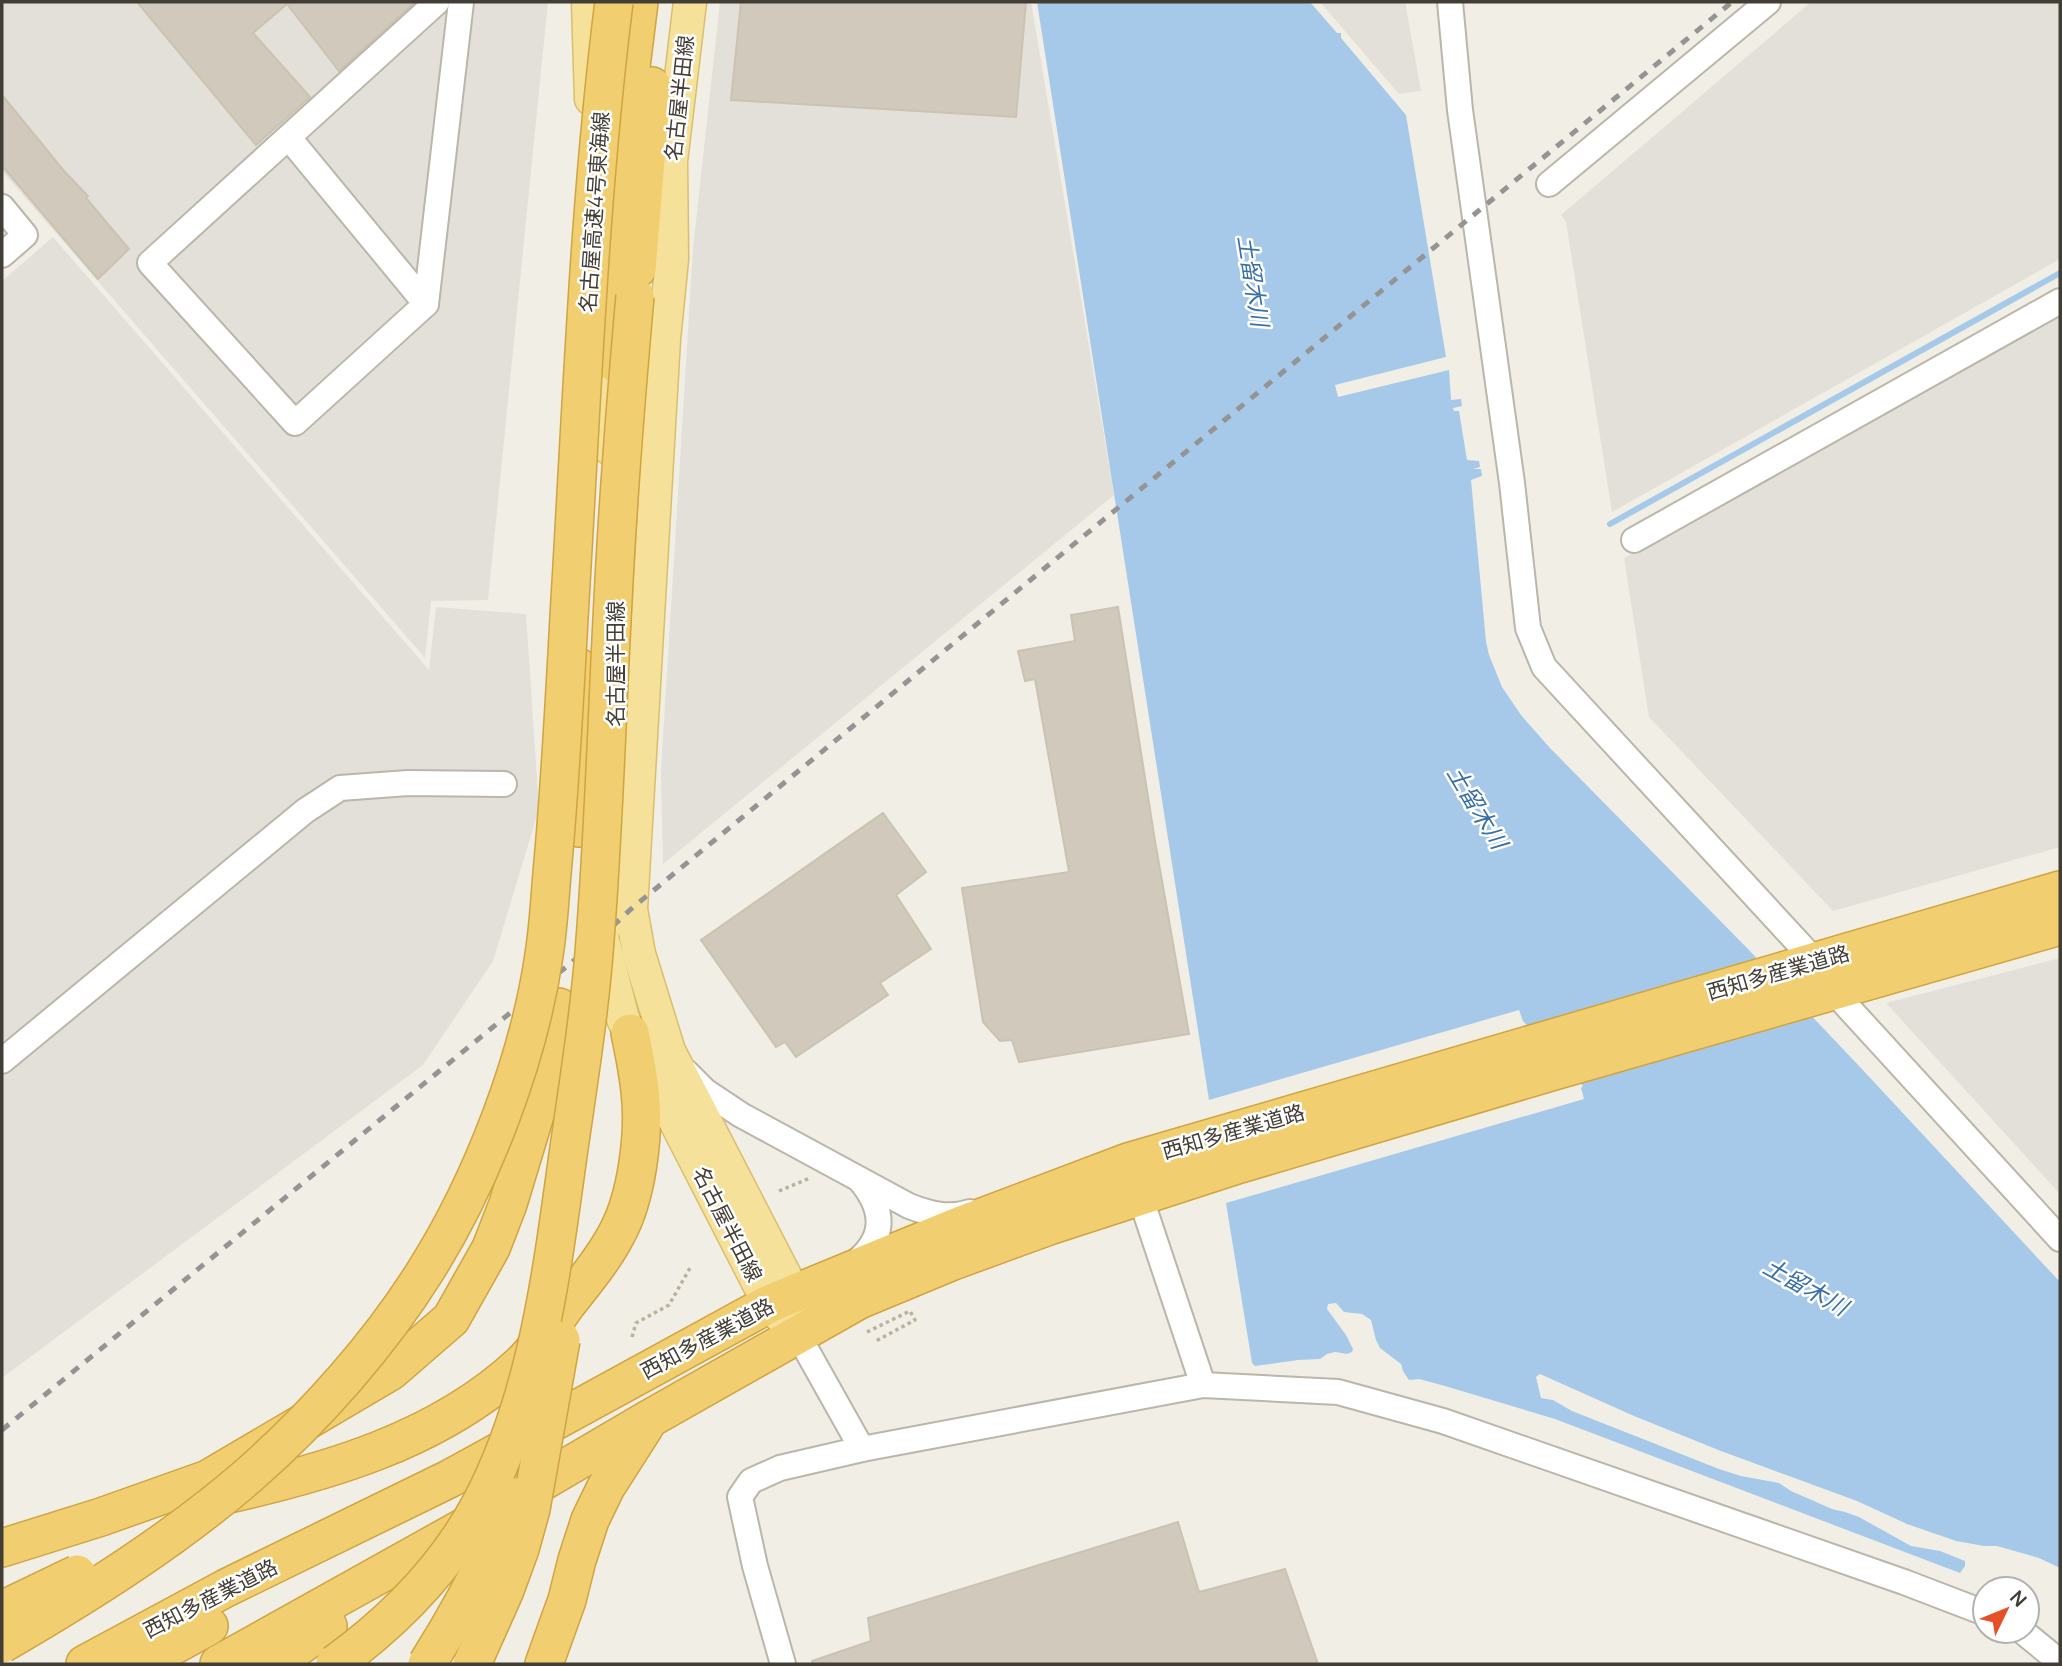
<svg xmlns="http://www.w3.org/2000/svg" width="2062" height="1666" viewBox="0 0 2062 1666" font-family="Manrope,'Noto Sans JP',sans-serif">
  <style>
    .industrial { fill: #e3e0da }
    .water { fill: #a6c9e9 }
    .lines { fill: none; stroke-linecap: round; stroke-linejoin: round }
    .stream { stroke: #a6c9e9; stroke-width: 6 }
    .building { fill: #d1cabc; stroke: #ccc2b0; stroke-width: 2 }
    .minor-casing { stroke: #bbb6a9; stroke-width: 28 }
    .major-casing { stroke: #d9bf6c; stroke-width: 35 }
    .highway-casing { stroke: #cfa441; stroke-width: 40 }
    .path { stroke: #bcb29b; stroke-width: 3.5; stroke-dasharray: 3.5 3.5; stroke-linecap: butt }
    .minor { stroke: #fff; stroke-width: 24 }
    .major { stroke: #f5e19a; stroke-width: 32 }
    .highway { stroke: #f1ce70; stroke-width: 37 }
    .rail { stroke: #949494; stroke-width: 5; stroke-dasharray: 9 9; stroke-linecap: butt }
    .highway-bridge-casing { stroke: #cfa441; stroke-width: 40; stroke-linecap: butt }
    .highway-bridge { stroke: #f1ce70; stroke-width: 37 }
    .labels { text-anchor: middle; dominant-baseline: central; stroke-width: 5; stroke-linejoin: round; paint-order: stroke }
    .street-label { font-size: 21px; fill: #433e35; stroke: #fff }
    .water-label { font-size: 23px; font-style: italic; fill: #3870a5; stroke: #fff }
  </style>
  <rect width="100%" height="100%" fill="#f1eee5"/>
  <g class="industrial">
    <path d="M2,2h546l-60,598 -57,1 -6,57 -423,-487z"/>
    <path d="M720,2h311l83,493 -451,369 -2,-93 32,-522z"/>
    <path d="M1320,2h85l16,89 -22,3z"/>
    <path d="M1811,2h249v257l-448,253 -46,-290 -5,-7z"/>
    <path d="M53,237l376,433 7,-63 90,7 13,195 -46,152 -70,104 -421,313v-1097z"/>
    <path d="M2060,315v532l-227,64 -184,-194 -25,-159z"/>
    <path d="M2060,958v236l-174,-191z"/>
  </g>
  <path class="water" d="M1037,2h273l27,31h4v5l65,77 40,242 -111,28 3,12 111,-27 2,30 10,-1 1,7 -9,2 1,3h5l8,49 12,1 1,6 -7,2h8l1,7 -11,4 15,162 3,13 13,32 19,28 29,33 197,200 113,119 200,215v286l-21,-10 -42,-12h-13l-28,-5 -49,-17 -50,-23 -136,-50 -87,-35 -94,-42 -4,3 5,21 12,2 19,11 147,58 22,7 38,7 12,8 41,18 13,3 14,5 52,29 29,5 25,10v5l-5,7 -405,-154 -110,-33 -26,-7 -10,1 -6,-9 -2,-7 -21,-16 -4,-8 -5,-20 -9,-6 -18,-2 -8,-9 -8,1 -1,5 19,26 7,14 -1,3 -5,2 -12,-2 -8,2 -7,5 -22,1 -43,6 -3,-3 -26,-160 358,-104 -3,-11 2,-2 -60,-65 -4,-11 -310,90z"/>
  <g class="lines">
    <path class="stream" d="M1610,524l450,-251"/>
  </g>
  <g class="building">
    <path d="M137,2h278l-76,69 -52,-67 -34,29 57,64 -54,48z"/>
    <path d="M741,2h285l-10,115 -285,-17z"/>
    <path d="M2,95l62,76 24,25 -2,2 43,51 -31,30 -96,-113z"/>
    <path d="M1118,607l37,234 34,193 -170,28 -7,-22 -12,1 -17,-19 -21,-134 107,-16 -34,-193 -10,2 -7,-30 57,-10 -4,-26z"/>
    <path d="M883,813l43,59 -30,23 35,54 -51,34 8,12 -92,62 -11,-15 -9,5 -75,-107z"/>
    <path d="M1178,1522l21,70 86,-23 33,95h-506v-3l59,-20 -3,-23z"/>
  </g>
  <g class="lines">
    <g class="minor-casing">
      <g id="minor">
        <path d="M1450,2l10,108 52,373 16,145 16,39 271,294"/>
        <path d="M289,138l137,166 -131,119 -145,-160 287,-261"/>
        <path d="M1549,184l219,-182"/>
        <path d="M2,207l23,28 -23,20"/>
        <path d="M426,304l35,-302"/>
        <path d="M1634,540l426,-239"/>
        <path d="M1834,992l226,247"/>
        <path d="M2,1061l303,-250 35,-23 68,-5 96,1"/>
        <path d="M686,1072l19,19 36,24 168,91c21,8 39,13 61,6"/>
        <path d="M1140,1196l63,189"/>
        <path d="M852,1265c34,-25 34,-54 8,-85"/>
        <path d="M798,1335l64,114"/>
        <path d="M2022,1631l38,31"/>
        <path d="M783,1664l-28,-98 -15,-69 11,-16 29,-13 82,-19 341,-64 135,7 105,29 461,161 81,31"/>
      </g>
    </g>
    <g class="major-casing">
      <g id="major">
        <path d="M588,2l3,97"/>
        <path d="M690,2l-19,159 1,98 -8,80 -33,570 8,45 30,97 125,242 2,24"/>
        <path d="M604,336l6,113"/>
        <path d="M603,931l-1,6 21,82 7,14 139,271 29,31"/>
      </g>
    </g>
    <g class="highway-casing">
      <g id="highway">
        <path d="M637,269l15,-183"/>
        <path d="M615,363l1,-175 23,-186"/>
        <path d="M579,828l3,-95 -2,-65"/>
        <path d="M216,1497c109,-24 223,-56 306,-134 18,-17 31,-40 45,-59 17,-22 36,-44 49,-69 21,-37 29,-102 24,-144 -2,-19 -6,-39 -10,-58"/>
        <path d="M2,1548l99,-31 107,-38 183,-108 60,-52 40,-71 17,-44 30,-99 21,-98"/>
        <path d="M85,1664l141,-76 223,-109 320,-175 187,-77 172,-65 932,-272"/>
        <path d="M140,1664l69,-38"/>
        <path d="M219,1664l258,-144 172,-101 210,-119 94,-39 96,-35 191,-62 314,-93 506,-145"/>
        <path d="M273,1664l55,-38"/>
        <path d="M544,1664l23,-64 10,-40 13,-40 16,-33 39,-61"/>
      </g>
    </g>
    <g class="path">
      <path d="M779,1191l31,-13"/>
      <path d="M867,1332l43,-21 5,9 -41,22"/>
      <path d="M632,1337l4,-14 33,-18 21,-37"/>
    </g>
    <use href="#minor" class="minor"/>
    <use href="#major" class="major"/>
    <use href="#highway" class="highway"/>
    <path class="rail" d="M2,1430l586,-481 43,-40 1101,-907"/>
    <g class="highway-bridge-casing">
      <g id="highway-bridge">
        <path d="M2,1610l75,-36"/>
        <path d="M2,1644c86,-50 172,-104 247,-169 66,-58 131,-131 177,-205 56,-89 103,-211 118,-315 5,-31 6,-62 9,-93 8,-87 12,-175 17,-262 12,-199 19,-400 44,-598"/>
        <path d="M335,1664c59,-43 110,-94 145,-159 58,-109 72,-236 89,-357 10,-69 21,-138 26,-208 9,-114 12,-227 18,-340 5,-102 13,-203 22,-304"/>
        <path d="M427,1664c34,-54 63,-108 87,-167"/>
        <path d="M472,1664l33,-74 15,-41 11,-40 30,-169"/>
      </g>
    </g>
    <use href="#highway-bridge" class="highway-bridge"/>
  </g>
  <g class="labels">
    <g class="street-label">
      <text transform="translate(679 98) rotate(-84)">名古屋半田線</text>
      <text transform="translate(594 212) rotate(-86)">名古屋高速4号東海線</text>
      <text transform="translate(615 664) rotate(-90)">名古屋半田線</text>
      <text transform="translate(1778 972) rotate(-16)">西知多産業道路</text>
      <text transform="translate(1233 1131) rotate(-16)">西知多産業道路</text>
      <text transform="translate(728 1224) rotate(63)">名古屋半田線</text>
      <text transform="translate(707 1338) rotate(-28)">西知多産業道路</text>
      <text transform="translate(210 1598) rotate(-27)">西知多産業道路</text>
    </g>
    <g class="water-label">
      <text transform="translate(1254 281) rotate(81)">土留木川</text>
      <text transform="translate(1478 807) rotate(59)">土留木川</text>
      <text transform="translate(1806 1286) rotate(29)">土留木川</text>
    </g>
  </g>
  <rect width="2062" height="1666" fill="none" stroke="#433e35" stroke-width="7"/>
  <g transform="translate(2006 1610) rotate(47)"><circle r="33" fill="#ffffff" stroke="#b4b2ae" stroke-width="2"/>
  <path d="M0-5L12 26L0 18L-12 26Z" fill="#e74f26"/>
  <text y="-10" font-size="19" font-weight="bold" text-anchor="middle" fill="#433e35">N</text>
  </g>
</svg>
